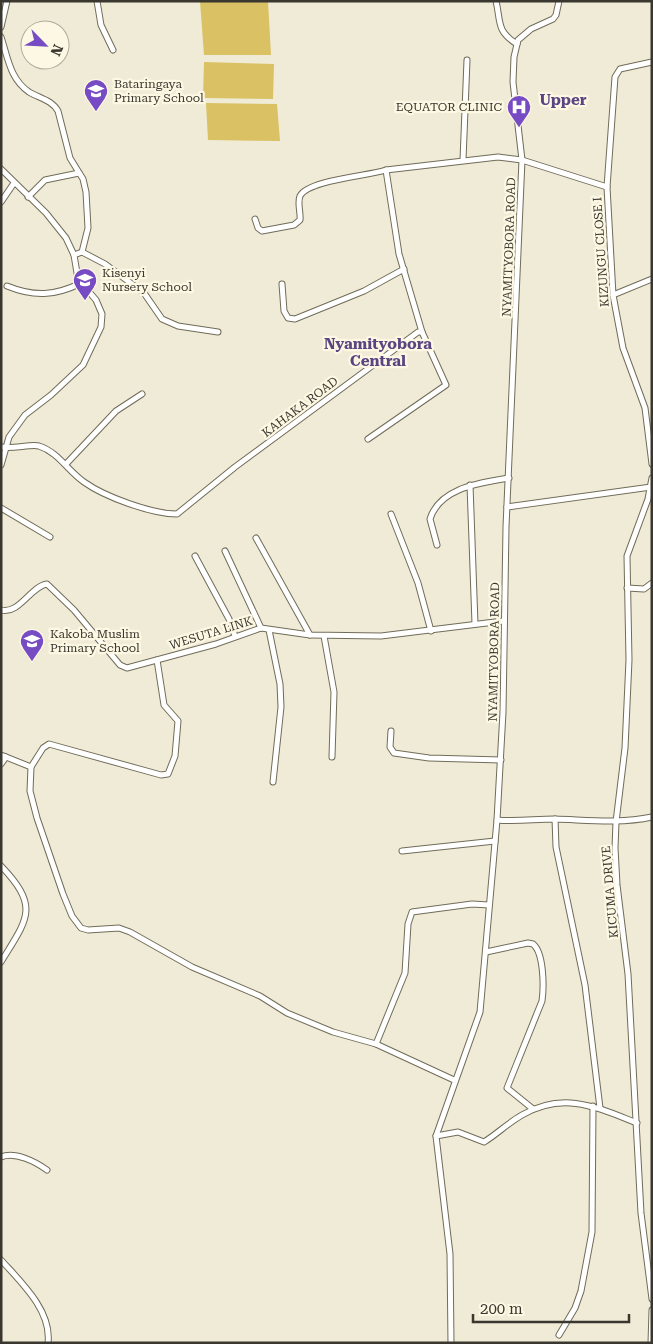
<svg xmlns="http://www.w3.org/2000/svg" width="653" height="1344" viewBox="0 0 653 1344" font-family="'Roboto Serif',serif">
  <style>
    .water { fill: #d9c164 }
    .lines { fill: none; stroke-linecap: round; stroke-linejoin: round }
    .street-casing { stroke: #706c59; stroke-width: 7 }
    .street { stroke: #fff; stroke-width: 5 }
    .labels { text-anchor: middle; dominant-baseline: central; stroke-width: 4.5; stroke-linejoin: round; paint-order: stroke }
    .poi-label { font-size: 12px; fill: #39372f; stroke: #fdf8e3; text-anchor: start }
    .street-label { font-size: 12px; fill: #39372f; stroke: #fdf8e3 }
    .quarter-label { font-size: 15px; font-weight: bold; fill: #584582; stroke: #fdf8e3 }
  </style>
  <rect width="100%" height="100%" fill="#f0ebd6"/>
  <g class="water">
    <path d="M200,1h68l3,54h-67z"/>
    <path d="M204,62l70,2 -1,35 -70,-1z"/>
    <path d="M206,103l71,1 3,37 -72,-1z"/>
  </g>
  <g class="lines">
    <g class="street-casing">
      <g id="street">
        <path d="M97,1l4,24 12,25"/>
        <path d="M496,1c5,21 0,30 21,43"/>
        <path d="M1,27l6,-26"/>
        <path d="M1,37c7,21 9,42 28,55 10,6 23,8 29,19l12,47 13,21 3,13 2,36 -6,24 -8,3"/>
        <path d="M652,62l-32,7 -5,8 -8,110 6,108 10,53 22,60 7,56"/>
        <path d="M463,160l4,-100"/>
        <path d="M1,169l45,44 20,25 8,17 4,24 18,21 6,14 -1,13 -18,38 -32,30 -26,20 -16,22 -8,28"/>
        <path d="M28,197l17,-17 34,-7"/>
        <path d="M1,202l13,-19"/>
        <path d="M255,219l3,9 4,3 32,-6 6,-5c1,-7 -3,-17 0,-24 8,-16 68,-20 86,-26"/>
        <path d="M82,252l23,12 39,29 18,26 16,7 40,6"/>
        <path d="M282,284l2,27 4,7 7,1 69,-28 40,-22"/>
        <path d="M7,286c27,11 48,10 74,-3"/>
        <path d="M613,295l39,-16"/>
        <path d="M368,439l78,-54 -24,-53"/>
        <path d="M1,447c12,2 30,-3 38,-1 19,6 29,25 45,36 21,15 68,32 93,32l58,-47 183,-135h4l-23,-78 -13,-84 112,-13 24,3 85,27"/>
        <path d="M66,464l50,-53 26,-17"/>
        <path d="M652,478l-4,21 -21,57 2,104 -4,88 -9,74 -1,26 2,37 11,89 13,239 11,86"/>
        <path d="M470,485l5,139"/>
        <path d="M507,507l144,-20"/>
        <path d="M1,508l49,29"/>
        <path d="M391,514l27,69 13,48"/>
        <path d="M256,538l54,97"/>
        <path d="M437,545l-7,-26c10,-32 51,-36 79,-41"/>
        <path d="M225,551l36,77"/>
        <path d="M195,556l34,63 6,17"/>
        <path d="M627,588l17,1 8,-6"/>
        <path d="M1,610c18,5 30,-24 46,-26l27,26 46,55 7,3 89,-24 45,-16 49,7 71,1 122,-15"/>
        <path d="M269,630l11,54 1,23 -8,75"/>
        <path d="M324,636l10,56 -2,65"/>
        <path d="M157,660l7,45 14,16 -3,35 -7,18 -7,1 -112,-31 -6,4 -12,19 -1,24 7,27 26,76 9,22 9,12 7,2 31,-2 11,4 62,35 68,29 27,17 46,19 43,12 78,36"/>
        <path d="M391,731l-1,16 4,6 35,5 72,2"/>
        <path d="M1,755l30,12"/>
        <path d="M1,764l5,-7"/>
        <path d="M555,819l1,28 29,138 15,123"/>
        <path d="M497,820c20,2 38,-1 58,-1 33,1 64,5 97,-2"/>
        <path d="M402,851l93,-10"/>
        <path d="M1,866c39,41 27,52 0,96"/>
        <path d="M486,952l42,-9 5,1c11,9 11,43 9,57l-35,87 26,21"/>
        <path d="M376,1044l29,-71 3,-49 4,-12 60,-8 17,1"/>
        <path d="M436,1136l22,-4 26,10c13,-8 24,-19 38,-27 42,-24 74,-8 115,8"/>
        <path d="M1,1157c14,-6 35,5 46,13"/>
        <path d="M1,1260c20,22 51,51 47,83"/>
        <path d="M559,1335l16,-27 6,-17 11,-59 1,-126"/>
        <path d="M451,1343l-1,-89 -14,-118 44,-124 17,-192 6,-108 3,-185 16,-367 -9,-78 1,-25 4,-17 13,-11 22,-10 3,-4 3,-14"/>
        <path d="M651,1343l1,-33"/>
      </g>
    </g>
    <use href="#street" class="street"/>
  </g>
  <defs>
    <g id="school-pin" transform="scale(1.25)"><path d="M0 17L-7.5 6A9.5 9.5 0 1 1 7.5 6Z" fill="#774bc4" stroke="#fdf8e3"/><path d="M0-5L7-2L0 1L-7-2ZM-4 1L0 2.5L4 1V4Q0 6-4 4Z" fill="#fff"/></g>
    <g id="hospital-pin" transform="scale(1.25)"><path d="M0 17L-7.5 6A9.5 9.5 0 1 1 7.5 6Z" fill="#774bc4" stroke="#fdf8e3"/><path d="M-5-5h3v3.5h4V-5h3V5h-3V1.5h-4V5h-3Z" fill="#fff"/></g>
  </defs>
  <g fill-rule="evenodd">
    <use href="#school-pin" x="96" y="91"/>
    <use href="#hospital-pin" x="519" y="107"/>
    <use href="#school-pin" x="85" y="280"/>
    <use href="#school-pin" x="32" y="641"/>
  </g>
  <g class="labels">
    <g class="poi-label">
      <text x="114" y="84">Bataringaya<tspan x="114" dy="14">Primary School</tspan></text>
      <text x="502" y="107" text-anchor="end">EQUATOR CLINIC</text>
      <text x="102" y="273">Kisenyi<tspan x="102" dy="14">Nursery School</tspan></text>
      <text x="50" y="634">Kakoba Muslim<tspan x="50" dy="14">Primary School</tspan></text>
    </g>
    <g class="street-label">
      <text transform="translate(509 247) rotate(-88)">NYAMITYOBORA ROAD</text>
      <text transform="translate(601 252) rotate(-94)">KIZUNGU CLOSE I</text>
      <text transform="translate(300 407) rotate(-37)">KAHAKA ROAD</text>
      <text transform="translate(211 633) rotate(-17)">WESUTA LINK</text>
      <text transform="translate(494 652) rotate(-89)">NYAMITYOBORA ROAD</text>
      <text transform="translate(610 892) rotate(-95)">KICUMA DRIVE</text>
    </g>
    <g class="quarter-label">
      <text x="563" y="100">Upper</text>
      <text x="378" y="344">Nyamityobora<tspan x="378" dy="17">Central</tspan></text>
    </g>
  </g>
  <rect width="653" height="1344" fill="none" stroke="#39372f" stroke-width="5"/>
  <g transform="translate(45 45) rotate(114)"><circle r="24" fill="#fdf8e3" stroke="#afab9b"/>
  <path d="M0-4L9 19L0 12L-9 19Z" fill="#774bc4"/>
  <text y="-8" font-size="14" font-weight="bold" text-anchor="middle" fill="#39372f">N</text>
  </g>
  <path d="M473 1314v8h156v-8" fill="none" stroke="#39372f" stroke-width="2.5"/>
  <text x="480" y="1314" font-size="15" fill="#39372f" stroke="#fdf8e3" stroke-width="4" paint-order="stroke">200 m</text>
</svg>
